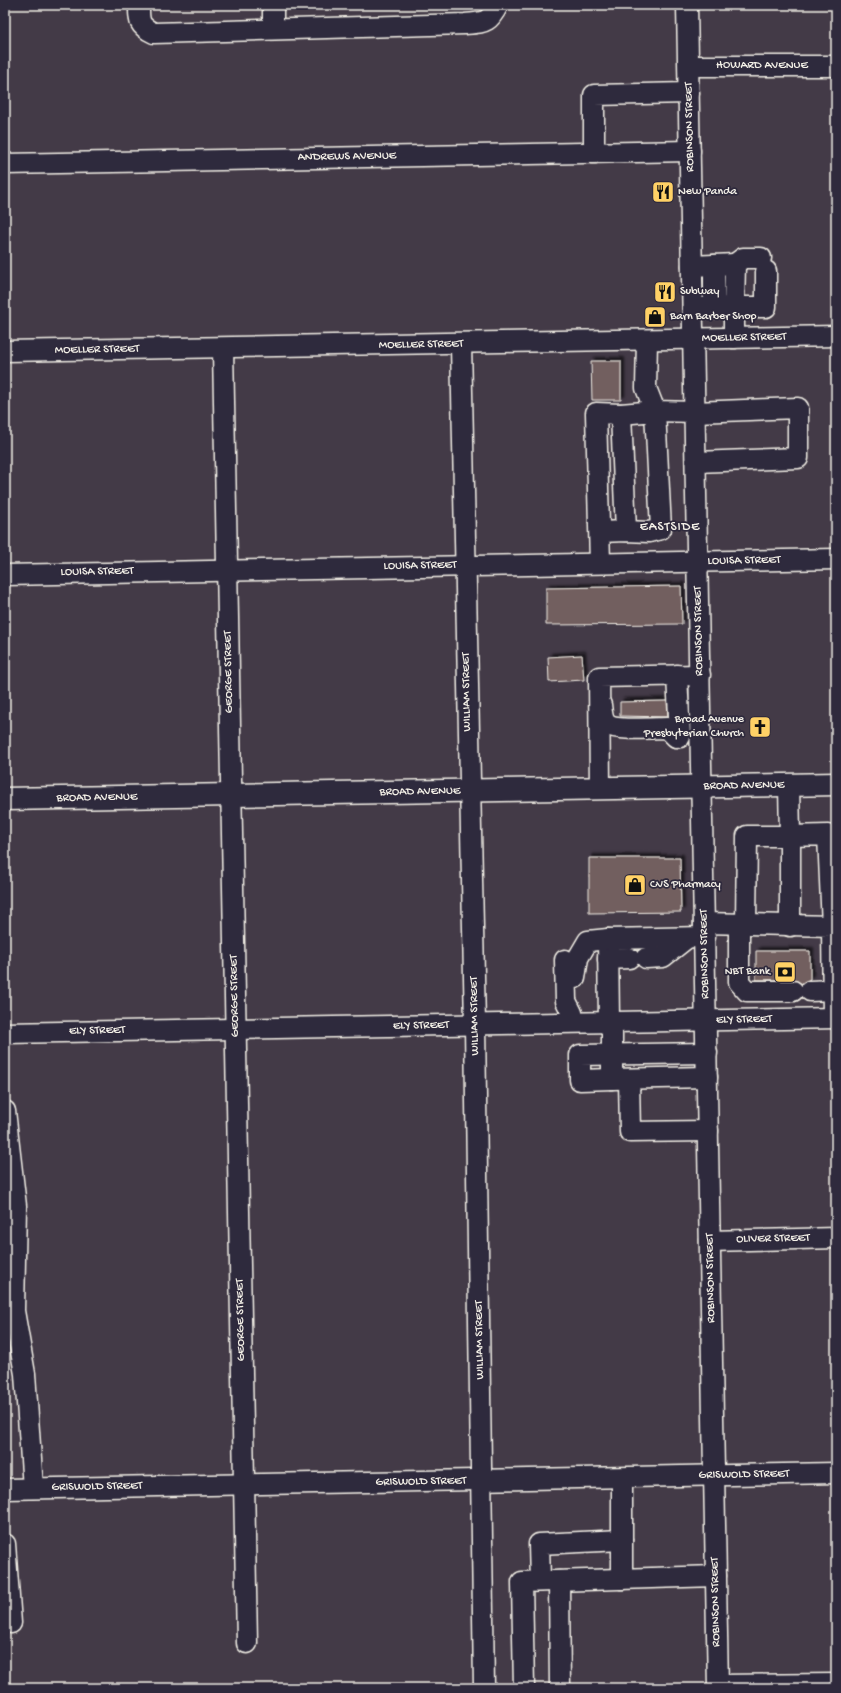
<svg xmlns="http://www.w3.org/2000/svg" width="841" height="1693" viewBox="0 0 841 1693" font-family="'Gochi Hand',sans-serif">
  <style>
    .building { fill: #725e5f; stroke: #f4f1e8; filter: url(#shadow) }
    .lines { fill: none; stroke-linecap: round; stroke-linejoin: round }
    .minor-casing { stroke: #f4f1e8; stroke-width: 23 }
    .major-casing { stroke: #f4f1e8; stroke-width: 25 }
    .minor { stroke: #2f2a3d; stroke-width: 20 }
    .major { stroke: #2f2a3d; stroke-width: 22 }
    .labels { text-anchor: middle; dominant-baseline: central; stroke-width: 3.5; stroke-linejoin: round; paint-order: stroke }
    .street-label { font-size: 12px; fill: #f4f1e8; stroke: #2f2a3d }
    .poi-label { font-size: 12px; fill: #f4f1e8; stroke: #2f2a3d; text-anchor: start }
    .neighbourhood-label { font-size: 13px; letter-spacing: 1px; fill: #f4f1e8; stroke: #2f2a3d }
  </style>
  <defs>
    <filter id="shadow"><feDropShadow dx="3.5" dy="-3.5" stdDeviation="1" flood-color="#0009"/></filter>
  </defs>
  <rect width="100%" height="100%" fill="#433a47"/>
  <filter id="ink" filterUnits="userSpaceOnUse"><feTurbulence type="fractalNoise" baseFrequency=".025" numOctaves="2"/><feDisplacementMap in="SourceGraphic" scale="8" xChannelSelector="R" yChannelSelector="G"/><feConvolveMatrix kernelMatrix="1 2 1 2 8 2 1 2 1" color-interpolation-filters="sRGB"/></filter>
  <g filter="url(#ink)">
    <g class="building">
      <path d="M591,361h30v39h-29z"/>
      <path d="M681,586l1,38 -136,1v-37z"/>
      <path d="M582,655l2,25 -35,2 -1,-25z"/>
      <path d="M667,701l1,16 -48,-1v-14z"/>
      <path d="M589,858h91l1,54 -92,1z"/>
      <path d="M756,951h54v28l-8,5 -9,-4h-37z"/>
    </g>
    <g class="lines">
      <g class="minor-casing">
        <g id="minor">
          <path d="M139,5c0,15 -1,21 15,28l311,-9c20,-2 23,0 33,-19"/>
          <path d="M687,5l31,1683"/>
          <path d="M273,29v-24"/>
          <path d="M689,66h147"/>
          <path d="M594,153v-58l95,-2"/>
          <path d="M5,164l685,-13"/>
          <path d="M735,264l8,-6h18"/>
          <path d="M692,266l43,-2 -1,43 -41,1"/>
          <path d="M714,308v-43"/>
          <path d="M734,338v-31h32v-36"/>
          <path d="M647,340l-1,48 9,23 40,1 103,-4v50l-102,4"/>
          <path d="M461,344l14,681 9,663"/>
          <path d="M223,348l24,1295"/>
          <path d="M5,351l831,-15"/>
          <path d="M621,414l5,117"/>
          <path d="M600,532l26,-1 23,1 12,-3 -6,-118 -34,3 -25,-1 4,150"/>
          <path d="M5,575l831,-16"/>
          <path d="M677,675l3,62"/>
          <path d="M601,705c1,7 1,16 7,20 9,6 48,3 59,3l9,9"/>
          <path d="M789,785l1,51 38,-1 4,91"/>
          <path d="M600,788l-1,-111 101,-2"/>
          <path d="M704,923l128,3 1,92"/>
          <path d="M739,924v58l8,9h46"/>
          <path d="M746,924l1,-88h43v90"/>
          <path d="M608,939l1,83 3,11v46l95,-2"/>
          <path d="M646,958l17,-1 24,-19"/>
          <path d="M608,959l21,-1"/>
          <path d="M565,960l1,41 6,12"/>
          <path d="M575,978l3,-20 10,-17 20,-2 97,-2"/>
          <path d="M810,991l23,-1"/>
          <path d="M5,1033l831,-15"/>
          <path d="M612,1079l-32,1v-25l127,-2"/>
          <path d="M629,1079l1,53 78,-1"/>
          <path d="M5,1111l11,95 -2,105 11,63 8,114"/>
          <path d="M710,1241l126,-3"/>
          <path d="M5,1489l831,-16"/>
          <path d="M5,1544l6,79"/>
          <path d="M622,1579v-101"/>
          <path d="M540,1581l-1,-37 83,-4"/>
          <path d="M559,1581l1,107"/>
          <path d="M718,1685l118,-1"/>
          <path d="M524,1688l-2,-106 194,-6"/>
        </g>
      </g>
      <g class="major-casing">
        <path id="major" d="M5,799l831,-15"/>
      </g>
      <use href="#minor" class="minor"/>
      <use href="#major" class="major"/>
    </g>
  </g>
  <defs>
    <g id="restaurant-square" transform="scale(1.15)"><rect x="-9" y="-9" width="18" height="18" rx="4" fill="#ffd166" stroke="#2f2a3d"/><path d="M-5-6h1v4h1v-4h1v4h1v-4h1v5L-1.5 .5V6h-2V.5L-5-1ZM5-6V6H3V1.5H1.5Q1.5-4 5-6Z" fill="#111"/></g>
    <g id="shop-square" transform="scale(1.15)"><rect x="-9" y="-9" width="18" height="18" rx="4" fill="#ffd166" stroke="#2f2a3d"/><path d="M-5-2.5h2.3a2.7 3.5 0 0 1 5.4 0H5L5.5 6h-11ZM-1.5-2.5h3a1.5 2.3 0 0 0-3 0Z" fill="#111"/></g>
    <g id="church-square" transform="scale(1.15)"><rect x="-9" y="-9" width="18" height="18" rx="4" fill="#ffd166" stroke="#2f2a3d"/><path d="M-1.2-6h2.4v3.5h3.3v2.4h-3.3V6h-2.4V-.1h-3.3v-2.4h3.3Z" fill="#111"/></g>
    <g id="bank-square" transform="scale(1.15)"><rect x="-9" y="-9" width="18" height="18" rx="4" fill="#ffd166" stroke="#2f2a3d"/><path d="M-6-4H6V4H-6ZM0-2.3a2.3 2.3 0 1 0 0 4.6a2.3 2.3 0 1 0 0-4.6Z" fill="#111"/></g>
  </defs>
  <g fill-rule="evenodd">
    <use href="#restaurant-square" x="663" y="192"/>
    <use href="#restaurant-square" x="665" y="292"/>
    <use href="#shop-square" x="655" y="317"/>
    <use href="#church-square" x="760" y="727"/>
    <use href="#shop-square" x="635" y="885"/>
    <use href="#bank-square" x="785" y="972"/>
  </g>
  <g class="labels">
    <g class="street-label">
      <text x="762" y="66">HOWARD AVENUE</text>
      <text transform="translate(690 127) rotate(-91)">ROBINSON STREET</text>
      <text transform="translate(347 157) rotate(-1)">ANDREWS AVENUE</text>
      <text transform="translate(744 338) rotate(-1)">MOELLER STREET</text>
      <text transform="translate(421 345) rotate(-1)">MOELLER STREET</text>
      <text transform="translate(97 350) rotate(-1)">MOELLER STREET</text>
      <text transform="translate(744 561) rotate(-1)">LOUISA STREET</text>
      <text transform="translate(420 566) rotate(-1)">LOUISA STREET</text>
      <text transform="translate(97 572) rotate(-1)">LOUISA STREET</text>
      <text transform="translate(699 631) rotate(-91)">ROBINSON STREET</text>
      <text transform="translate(229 672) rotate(-91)">GEORGE STREET</text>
      <text transform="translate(467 692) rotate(-91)">WILLIAM STREET</text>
      <text transform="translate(744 786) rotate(-1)">BROAD AVENUE</text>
      <text transform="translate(420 792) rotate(-1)">BROAD AVENUE</text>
      <text transform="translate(97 798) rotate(-1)">BROAD AVENUE</text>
      <text transform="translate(705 954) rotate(-91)">ROBINSON STREET</text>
      <text transform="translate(235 996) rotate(-91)">GEORGE STREET</text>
      <text transform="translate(475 1016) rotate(-91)">WILLIAM STREET</text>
      <text transform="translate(744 1020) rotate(-1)">ELY STREET</text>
      <text transform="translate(421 1026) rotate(-1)">ELY STREET</text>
      <text transform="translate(97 1031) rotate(-1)">ELY STREET</text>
      <text transform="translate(773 1239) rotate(-1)">OLIVER STREET</text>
      <text transform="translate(711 1278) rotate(-91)">ROBINSON STREET</text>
      <text transform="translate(241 1320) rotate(-91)">GEORGE STREET</text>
      <text transform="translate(480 1340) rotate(-91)">WILLIAM STREET</text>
      <text transform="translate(744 1475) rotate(-1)">GRISWOLD STREET</text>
      <text transform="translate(421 1482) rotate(-1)">GRISWOLD STREET</text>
      <text transform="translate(97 1487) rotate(-1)">GRISWOLD STREET</text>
      <text transform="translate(716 1602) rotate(-91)">ROBINSON STREET</text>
    </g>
    <g class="poi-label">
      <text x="678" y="192">New Panda</text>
      <text x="680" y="292">Subway</text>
      <text x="670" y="317">Barn Barber Shop</text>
      <text x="744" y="720" text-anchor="end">Broad Avenue<tspan x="744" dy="14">Presbyterian Church</tspan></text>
      <text x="650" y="885">CVS Pharmacy</text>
      <text x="770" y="972" text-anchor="end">NBT Bank</text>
    </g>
    <g class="neighbourhood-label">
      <text x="670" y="527">EASTSIDE</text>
    </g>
  </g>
  <rect width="841" height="1693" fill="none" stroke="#2f2a3d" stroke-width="20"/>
  <rect x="10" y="10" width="821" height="1673" fill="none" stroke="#f4f1e8" stroke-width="1.5" filter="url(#ink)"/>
</svg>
